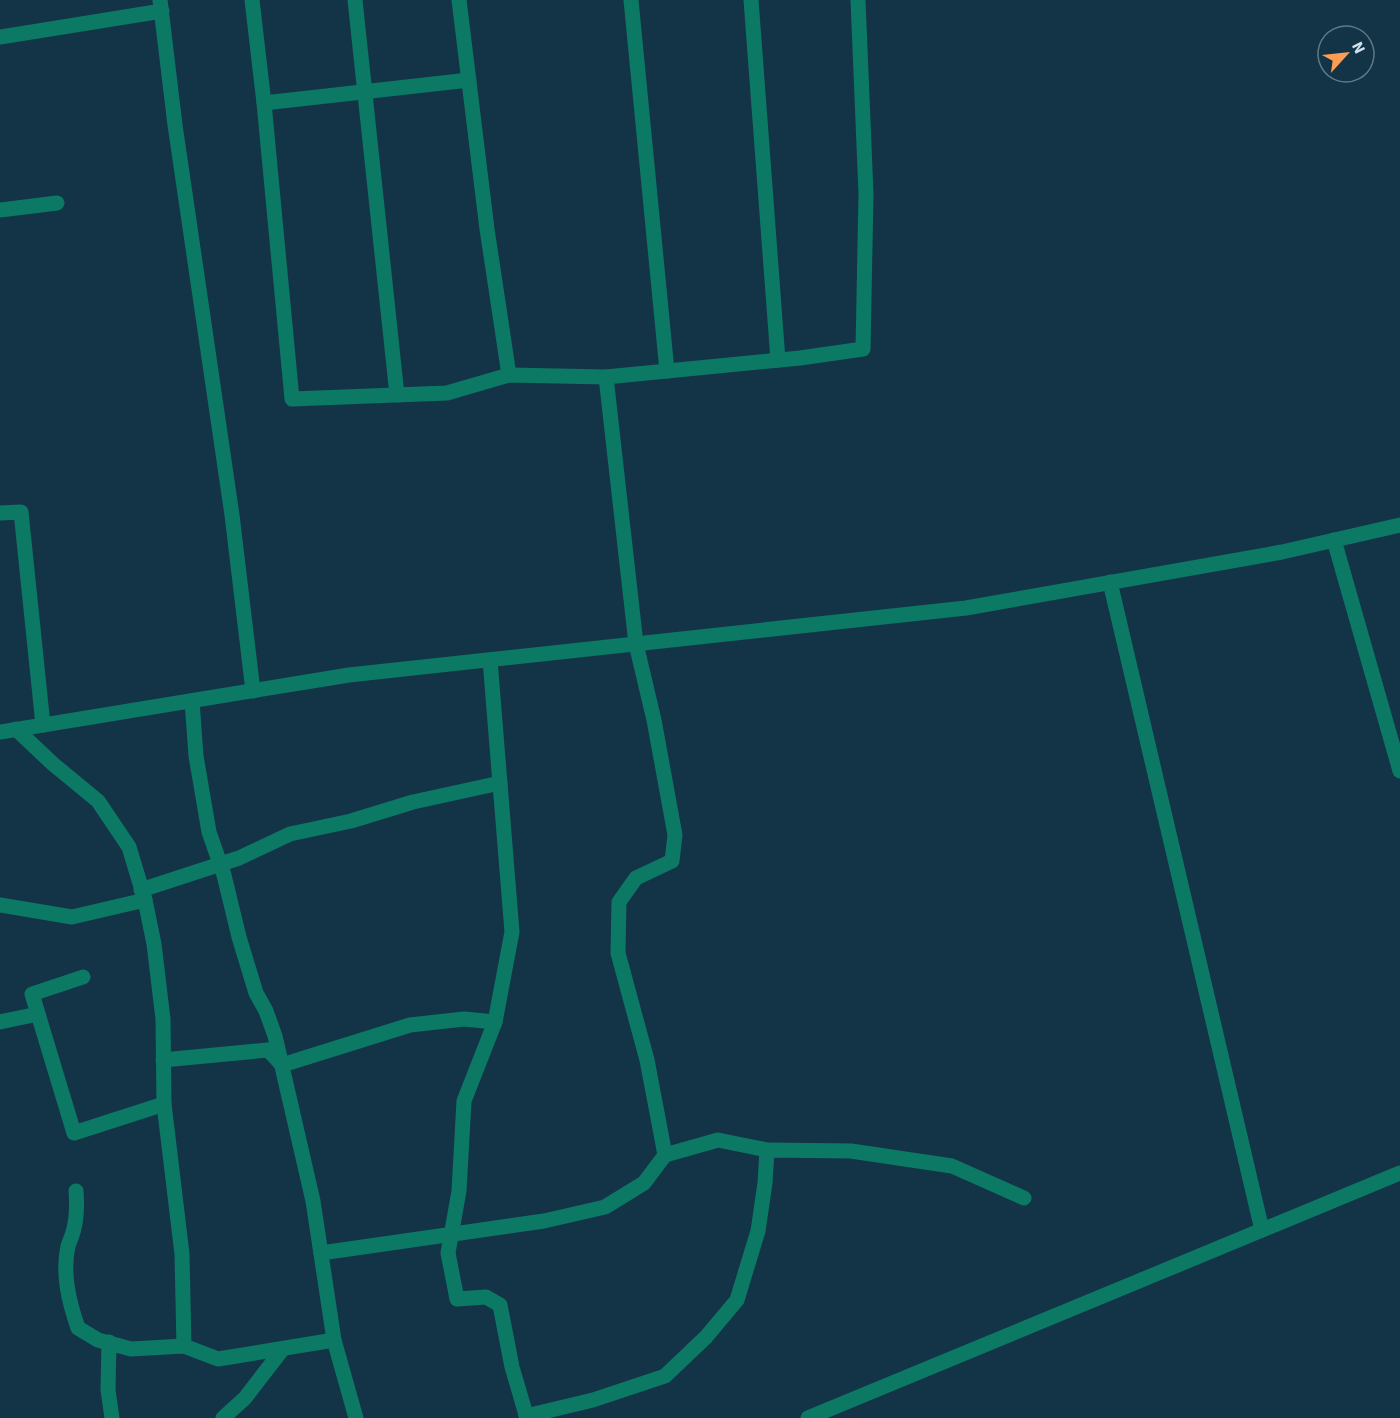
<svg xmlns="http://www.w3.org/2000/svg" width="1400" height="1418" viewBox="0 0 1400 1418" font-family="'Source Sans 3',sans-serif">
  <style>
    .lines { fill: none; stroke-linecap: round; stroke-linejoin: round }
    .minor { stroke: #0c7965; stroke-width: 15 }
  </style>
  <rect width="100%" height="100%" fill="#133446"/>
  <g class="lines">
    <g class="minor">
      <path d="M160,0l15,125 57,390 21,176"/>
      <path d="M252,0l12,103 28,296 155,-6 62,-18 97,2 194,-19 63,-9 3,-155 -8,-194"/>
      <path d="M355,0l42,395"/>
      <path d="M459,0l28,229 22,146"/>
      <path d="M631,0l36,371"/>
      <path d="M751,0l27,360"/>
      <path d="M0,37l162,-26"/>
      <path d="M264,103l205,-23"/>
      <path d="M0,210l57,-7"/>
      <path d="M0,513l21,-1 22,213"/>
      <path d="M1334,540l66,231"/>
      <path d="M1110,582l152,648"/>
      <path d="M490,660l22,272 -17,90 -31,79 -5,90 -11,62 9,46 29,-2 14,8 12,62 15,51"/>
      <path d="M192,701l4,55 13,76 15,43 15,62 17,56 10,18 9,25 38,165 21,139 22,78"/>
      <path d="M16,729l37,35 45,37 31,46 16,53 9,44 9,75 1,85 18,150 2,92"/>
      <path d="M0,732l349,-57 617,-67 316,-56 118,-27"/>
      <path d="M141,890l98,-32 51,-24 61,-13 62,-19 87,-19"/>
      <path d="M0,905l72,12 73,-17"/>
      <path d="M83,977l-51,17 42,139 90,-29"/>
      <path d="M0,1022l38,-8"/>
      <path d="M163,1060l105,-10 14,15 128,-40 54,-6 31,3"/>
      <path d="M665,1155l53,-15 49,10"/>
      <path d="M76,1191c1,13 1,25 -2,37 -1,6 -4,12 -6,18 -6,28 1,56 10,82l20,12 33,9 53,-3 34,13 116,-19"/>
      <path d="M321,1253l223,-32 61,-14 39,-24 21,-28 -18,-95 -29,-107 1,-51 17,-24 36,-17 3,-26 -21,-115 -18,-76 -30,-267"/>
      <path d="M109,1342l-1,48 4,28"/>
      <path d="M526,1416l67,-16 72,-24 41,-39 31,-37 21,-69 7,-48 2,-33 84,1 101,15 72,32"/>
      <path d="M223,1418l22,-20 37,-48"/>
      <path d="M808,1418l592,-245"/>
    </g>
  </g>
  <g transform="translate(1346 54) rotate(63)"><circle r="28" fill="#133446" stroke="#5e7988" stroke-width="1.5"/>
  <path d="M0-4.5L10 22L0 15L-10 22Z" fill="#fd9d54"/>
  <text y="-9" font-size="16" font-weight="bold" text-anchor="middle" fill="#cfe1ec">N</text>
  </g>
</svg>
